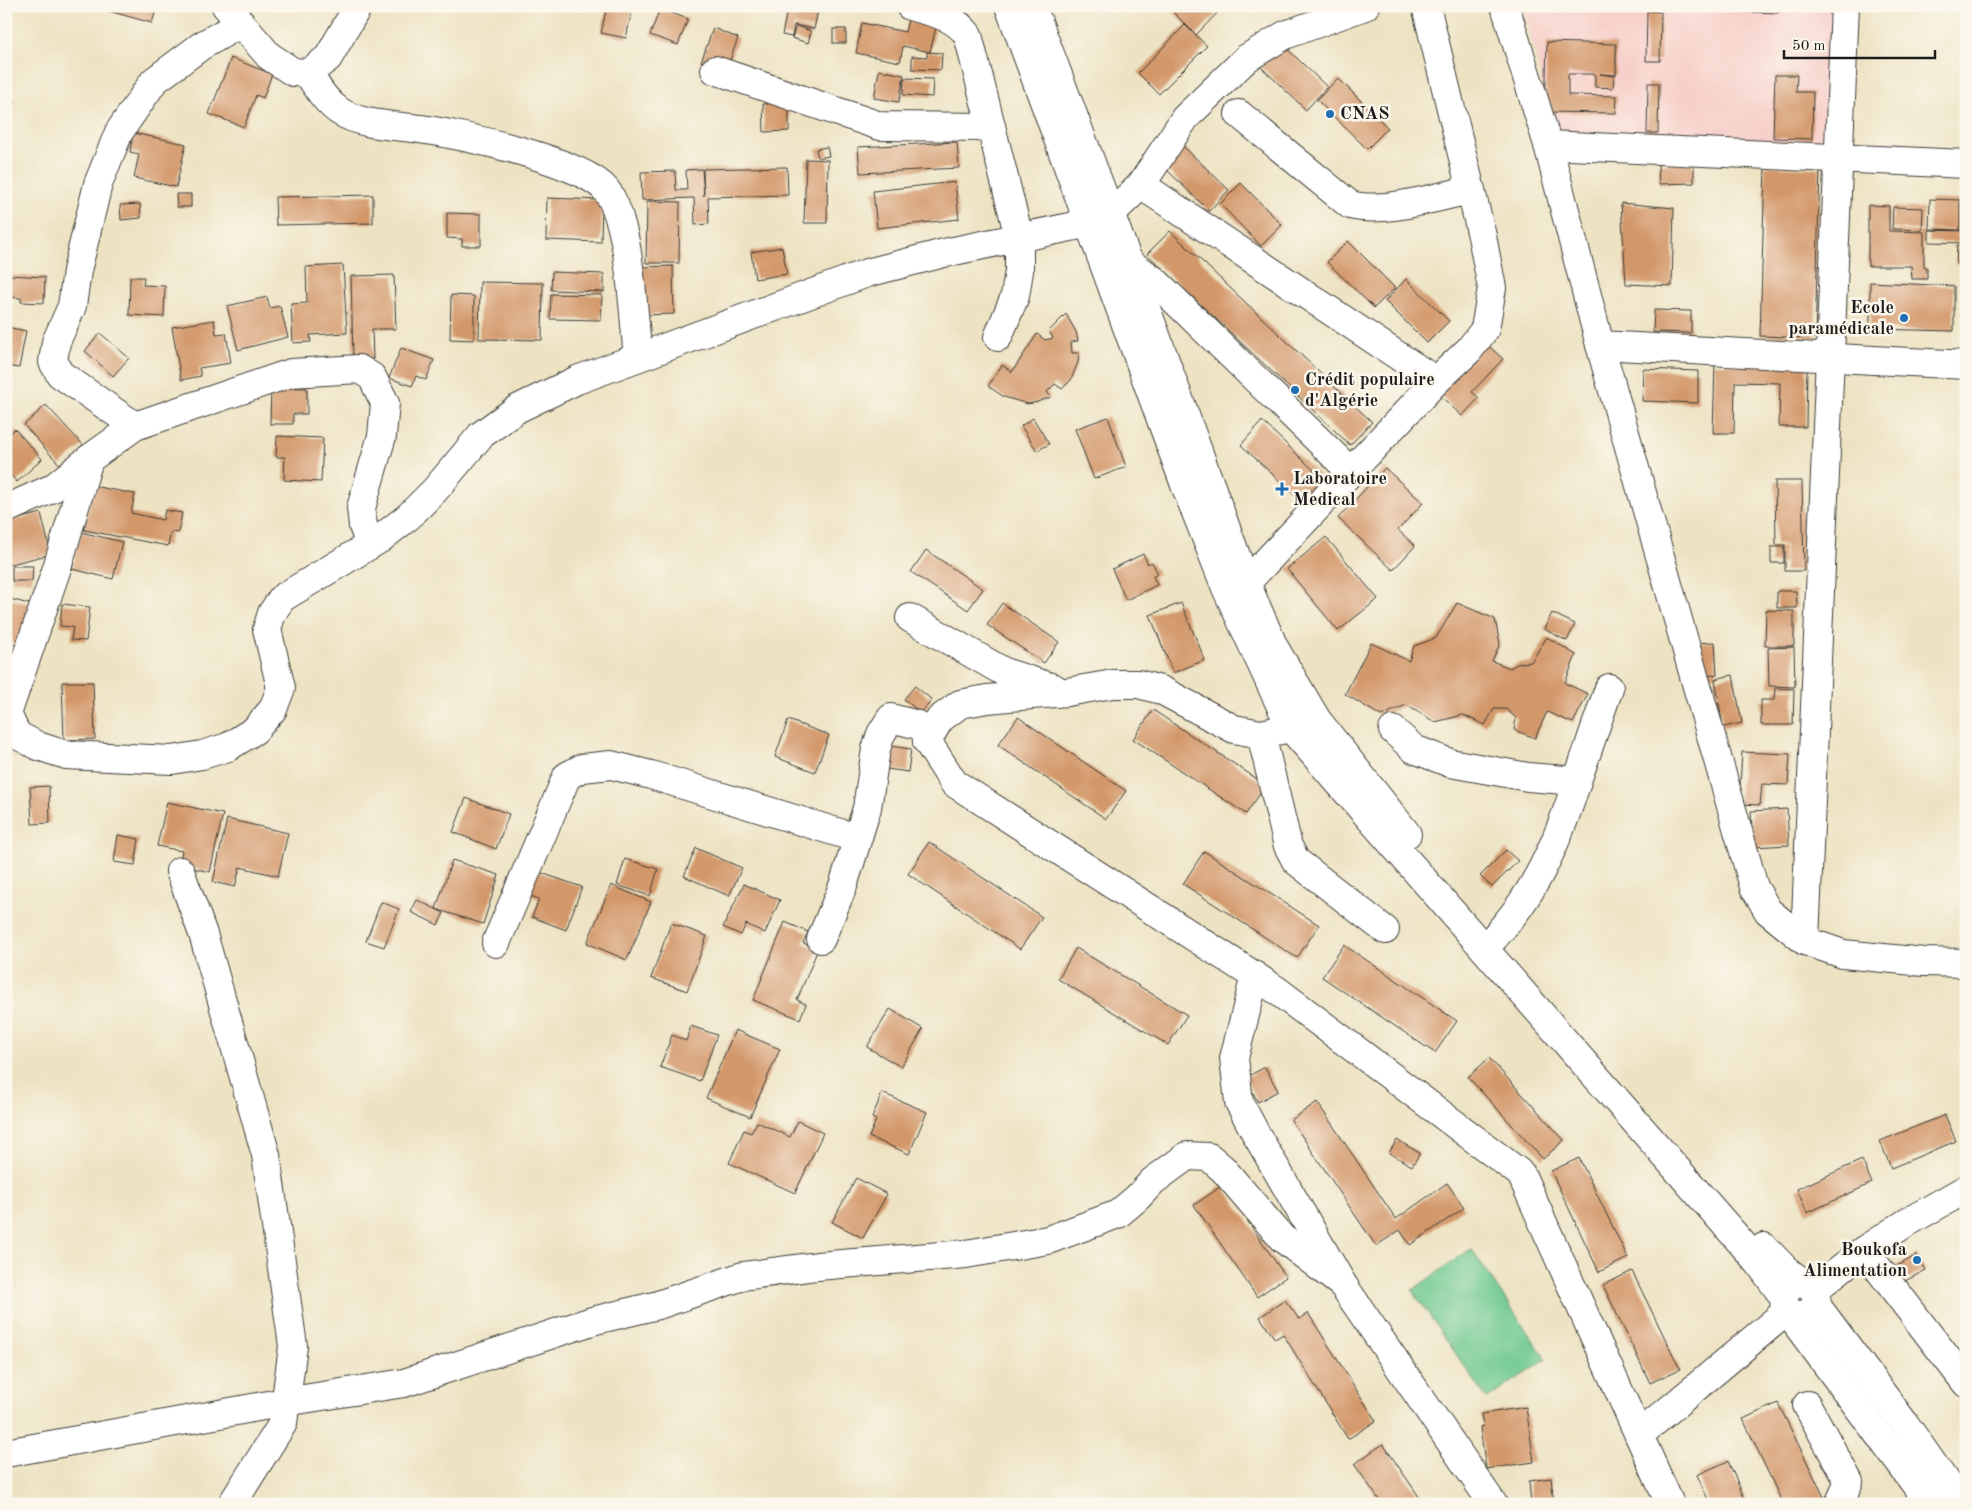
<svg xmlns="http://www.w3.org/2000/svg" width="1972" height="1510" viewBox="0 0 1972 1510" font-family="'Old Standard TT',serif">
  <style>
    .built { fill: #f7d0ca }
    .grass { fill: #6fc990; stroke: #467256 }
    .building { fill: #d3986a }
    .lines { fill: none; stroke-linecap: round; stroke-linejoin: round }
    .minor-casing { stroke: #3b3a35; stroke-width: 30 }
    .major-casing { stroke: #3b3a35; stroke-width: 30 }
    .highway-casing { stroke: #3b3a35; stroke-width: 30 }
    .minor { stroke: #fff; stroke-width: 28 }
    .major { stroke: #fff; stroke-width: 28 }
    .highway { stroke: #fff; stroke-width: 28 }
    .poi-dot { fill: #1f6fb2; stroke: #fbf7ec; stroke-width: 2 }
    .labels { text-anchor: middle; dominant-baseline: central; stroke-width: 5; stroke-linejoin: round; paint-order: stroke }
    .poi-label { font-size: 18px; font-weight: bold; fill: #1c1c1c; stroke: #fbf7ec; text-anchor: start }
  </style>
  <rect width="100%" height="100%" fill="#fbf7ec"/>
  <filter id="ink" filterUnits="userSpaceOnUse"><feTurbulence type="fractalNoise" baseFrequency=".02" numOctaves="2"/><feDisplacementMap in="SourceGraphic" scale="10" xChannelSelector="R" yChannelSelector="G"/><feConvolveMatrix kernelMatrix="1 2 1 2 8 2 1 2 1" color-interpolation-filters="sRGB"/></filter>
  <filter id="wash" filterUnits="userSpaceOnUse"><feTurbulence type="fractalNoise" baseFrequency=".0096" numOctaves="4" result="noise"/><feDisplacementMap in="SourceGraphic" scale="20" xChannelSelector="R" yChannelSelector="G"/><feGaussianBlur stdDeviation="1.12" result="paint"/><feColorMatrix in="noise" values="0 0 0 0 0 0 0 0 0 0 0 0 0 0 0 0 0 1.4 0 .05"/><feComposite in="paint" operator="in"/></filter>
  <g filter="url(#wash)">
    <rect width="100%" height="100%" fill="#ede3c3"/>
    <path class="built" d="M1523,6h313l-5,140 -276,-13z"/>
    <path class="grass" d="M1471,1249l75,110 -59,40 -75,-109z"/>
    <g id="blocks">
      <g class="building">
        <path d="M91,6h66l-5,17z"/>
        <path d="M607,6h26l-7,32 -25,-5z"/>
        <path d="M788,6h31l-5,23 -20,-4 -2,12 -10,-2z"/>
        <path d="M1181,6h43l-28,29 -22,-22z"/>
        <path d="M1652,6h126v7l-126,-5z"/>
        <path d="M660,9l28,10 -10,26 -28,-10z"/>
        <path d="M1647,11l14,1 -1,49h-14z"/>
        <path d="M908,20l28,7 -6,25 -27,-6 -3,16 -44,-9 6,-30 43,9z"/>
        <path d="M1185,25l22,21 -48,48 -21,-21z"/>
        <path d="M796,26l15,5 -3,12 -16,-5z"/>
        <path d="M713,28l25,10 -12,33 -25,-9z"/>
        <rect x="833" y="29" width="13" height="14"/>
        <path d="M1547,42l69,2v31l-16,-1 14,2 -1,12 -18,-1v-13h-27v21l49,1 -1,17 -71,-1z"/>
        <path d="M1282,44l45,43 -21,23 -46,-44z"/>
        <path d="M927,52l15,1 -1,17 -29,-1v-13l15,1z"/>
        <path d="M231,58l41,16 -9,24 -7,-3 -12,32 -35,-13z"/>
        <path d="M879,70l25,5 -5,27 -25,-4z"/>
        <path d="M1775,75h22l-1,17h17l-1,47 -39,-1z"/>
        <path d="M904,78l29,1 -1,18 -29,-2z"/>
        <path d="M1338,78l50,50 -21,21 -50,-49z"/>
        <path d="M1648,83h11l-1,50h-11z"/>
        <path d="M6,94l9,8 -9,9z"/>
        <path d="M789,103v28l-25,1 -1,-28z"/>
        <path d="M133,133l53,11 -10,43 -42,-9 5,-24 -9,-2z"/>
        <path d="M957,142l2,26 -99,5 -2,-26z"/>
        <path d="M1183,146l46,44 -20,21 -46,-45z"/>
        <path d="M827,147l2,9 -11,2 -2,-9z"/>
        <path d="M806,159l22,1 -1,63h-23z"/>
        <path d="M1694,163v20l-35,1 -1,-20z"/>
        <path d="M1765,166l55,2 -5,170 -55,-2z"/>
        <path d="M787,167l1,28 -80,2 1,27 -14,1 -1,-27 -52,2 -1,-28 34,-1 1,19h11l-1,-20 16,-1 2,27 -1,-27z"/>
        <path d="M955,182l4,37 -82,9 -4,-37z"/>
        <path d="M1241,183l41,42 -21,21 -41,-42z"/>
        <path d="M176,194h15v13h-14z"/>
        <path d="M373,195v28l-97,2 -1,-28z"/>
        <path d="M547,198l55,2 -1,42 -55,-2z"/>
        <path d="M1930,199l30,1v30l-31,-1z"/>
        <path d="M647,201l33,1 -1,61h-33z"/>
        <path d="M1621,203l53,5 -2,78 -46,-2z"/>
        <path d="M140,204l1,14 -20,2 -1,-15z"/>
        <path d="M1868,205l21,1v25l35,1v35h3v12h-15l-1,-13h-43z"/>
        <path d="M1893,207l30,1 -1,22 -30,-1z"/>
        <path d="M447,213l34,1v32h-19v-7l-15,-1z"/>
        <path d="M1929,230l35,1 -1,12 -34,-1z"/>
        <path d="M1170,231l202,191 -22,23 -203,-191z"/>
        <path d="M1348,241l47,47 -21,20 -47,-46z"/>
        <path d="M1957,245h9v20l-10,-1z"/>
        <path d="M782,247l5,27 -32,5 -4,-27z"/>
        <path d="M343,265l4,68 -37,2 1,7 -18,1 -2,-39 16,-1 -1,-36z"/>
        <path d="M673,266l1,48 -31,1 -1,-48z"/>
        <path d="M552,272l52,2v18l-53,-2z"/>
        <path d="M10,275l35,2 -1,26 -23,-1v-4l-12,-1z"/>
        <path d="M394,275l2,54h-24l1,30 -20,1 -2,-84z"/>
        <path d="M130,277h14l-1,8 22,1 -1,31 -35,-2z"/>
        <path d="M1406,279l43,42 -22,22 -42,-42z"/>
        <path d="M480,282l63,1 -1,57 -63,-1z"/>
        <path d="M1870,282l84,4v45l-84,-2z"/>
        <path d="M551,294l51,1 -1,25 -51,-1z"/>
        <path d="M451,295l23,1v44l-24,-1z"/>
        <path d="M267,297l3,11 10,-2 8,31 -50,13 -11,-44z"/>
        <path d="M1654,310l37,1v22l-38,-1z"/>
        <path d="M1066,314l10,18 2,9 -7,1 1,11h7l-1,9 -7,18 -9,9 -7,-5 -8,8 4,5 -14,5 -9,2 -24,-7 -16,-11 14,-21 10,7 25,-38 8,6 8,-2 -4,-7z"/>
        <path d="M214,320l2,14 10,-1 5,30 -32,5 2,8 -20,4 -9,-53z"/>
        <path d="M6,327l20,4 -7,37 -13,-2z"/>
        <path d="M100,333l29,25 -16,18 -28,-25z"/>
        <path d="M1481,339l22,20 -31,33 7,6 -17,18 -29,-27z"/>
        <path d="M401,348l33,12 -8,20 -10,-4 -4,10 -23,-8z"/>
        <path d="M1715,364l92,2 -1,61h-27l1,-44 -45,-1 -1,51h-21z"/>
        <path d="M1643,369l55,2v32l-56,-2z"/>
        <path d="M271,387l36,1v26h-14v10h-23z"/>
        <path d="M46,405l37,40 -23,20 -36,-40z"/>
        <path d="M1108,417l18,50 -32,12 -19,-50z"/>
        <path d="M1033,418l16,26 -12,7 -16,-25z"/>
        <path d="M1262,421l61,58 -23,21 -59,-55z"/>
        <path d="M15,429l27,30 -25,23 -11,-12v-33z"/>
        <path d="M277,436l46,2 -2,44 -37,-2 1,-23h-9z"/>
        <path d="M1385,468l38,35 -25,27 17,16 -22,24 -55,-52z"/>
        <path d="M1775,481h27l2,90h-19v-26h-9z"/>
        <path d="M93,486l42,8 -4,19 32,7 2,-10 17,3 -4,20 -7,-1 -3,14 -84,-16z"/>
        <path d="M41,513l10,41 -44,11 -1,-43z"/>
        <path d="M81,532l41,10 -9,37 -41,-10z"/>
        <path d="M1326,537l52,62 -40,32 -51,-62z"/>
        <rect x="1771" y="547" width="13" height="16"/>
        <path d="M926,550l57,39 -15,21 -57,-38z"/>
        <path d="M1143,554l5,10 4,-2 6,12 -5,2 4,9 -31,15 -14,-31z"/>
        <path d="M12,566h21l-1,15h-20z"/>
        <path d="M1777,591h19l1,17h-20z"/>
        <path d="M6,598l27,7 -10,41 -17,-4z"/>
        <path d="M1002,603l57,39 -15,21 -57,-38z"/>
        <path d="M1181,603l24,57 -32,13 -23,-58z"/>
        <path d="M1457,603l38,16 5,25 -8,17 18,7 9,-5 12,-1 16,-25 29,18 -11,28 23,11 -15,29 -26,-11 -12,26 -21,-8 2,-12 -10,-9h-12l-9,16 -22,-10 -28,7 -29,-17 -25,11 -36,-22 26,-51 38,18 5,-15 22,-8z"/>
        <path d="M62,604l28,3 -4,34 -15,-1 2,-13 -13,-1z"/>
        <path d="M1766,610l28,1v35h-29z"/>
        <path d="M1552,613l23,11 -8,17 -23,-12z"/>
        <path d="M1715,642l2,33 -22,1 -1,-33z"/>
        <path d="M1794,647l1,40 -26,-1 -1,-38z"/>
        <path d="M1733,675l9,48 -19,4 -4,-24 -10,5 -10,-20 11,-6 8,15 -3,-18z"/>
        <path d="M62,682h31l2,57 -31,1z"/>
        <path d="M915,686l17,14 -11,13 -17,-14z"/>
        <path d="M1775,688l19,1 -1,36h-32v-25h13z"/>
        <path d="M1153,710l113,75 -20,29 -113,-75z"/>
        <path d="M1018,717l108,74 -20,28 -108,-74z"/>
        <path d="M788,720l41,15 -14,37 -40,-15z"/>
        <path d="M890,746l21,3 -3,23 -21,-3z"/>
        <path d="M1742,752l48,2 -2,31 -26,-1 -2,21 -21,-1z"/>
        <path d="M49,786l1,37 -18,1 -2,-37z"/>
        <path d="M466,798l43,16 -13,35 -43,-17z"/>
        <path d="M167,802l56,12 -13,58 -31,-7 3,-14 -25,-5z"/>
        <path d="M1787,809l2,36 -36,2 -2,-36z"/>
        <path d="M227,819l61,14 -10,43 -38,-9 -5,20 -22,-5z"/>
        <path d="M118,835l21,4 -4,26 -21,-3z"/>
        <path d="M929,842l113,75 -22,32 -112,-75z"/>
        <path d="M696,848l46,20 -13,28 -45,-20z"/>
        <path d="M1506,850l12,11 -26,26 -12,-11z"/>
        <path d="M1204,851l115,74 -22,33 -114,-74z"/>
        <path d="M625,859l33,10 -8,27 -33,-11z"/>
        <path d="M452,860l47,15 -16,49 -47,-15z"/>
        <path d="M530,869l52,18 -16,43 -34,-13 7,-18 -17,-6z"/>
        <path d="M744,884l36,16 -15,33 -19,-9 -5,11 -18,-8z"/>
        <path d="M611,885l40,17 -24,58 -40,-17z"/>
        <path d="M417,900l27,13 -6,12 -27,-13z"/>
        <path d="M381,902l18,7 -15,38 -18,-6z"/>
        <path d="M785,922l23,10 -5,11 15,6 -21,51 9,4 -6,15 -47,-19z"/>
        <path d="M671,923l36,13 -20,55 -36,-13z"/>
        <path d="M1344,945l113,76 -22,32 -113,-76z"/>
        <path d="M1076,948l111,67 -19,30 -110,-66z"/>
        <path d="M890,1009l33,20 -22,38 -34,-20z"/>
        <path d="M691,1026l26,9 -17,46 -40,-14 12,-32 14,6z"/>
        <path d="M735,1030l45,19 -30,68 -44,-19z"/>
        <path d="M1489,1058l75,82 -21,19 -75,-82z"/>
        <path d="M1265,1067l13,24 -20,11 -13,-24z"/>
        <path d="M882,1093l45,19 -18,42 -40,-17 7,-17 -4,-2z"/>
        <path d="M1317,1102l79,117 51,-36 17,25 -54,37 -10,-15 -24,16 -85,-126z"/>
        <path d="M1945,1115l11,26 -65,27 -11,-27z"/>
        <path d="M798,1121l25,12 -28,60 -66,-30 15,-33 7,3 6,-11 33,15z"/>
        <path d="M1397,1140l23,13 -8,13 -23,-13z"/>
        <path d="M1579,1158l49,100 -29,14 -48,-101z"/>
        <path d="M1862,1160l10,23 -65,30 -10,-24z"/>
        <path d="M856,1178l31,16 -24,44 -31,-16z"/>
        <path d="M1223,1185l63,92 -29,20 -63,-92z"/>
        <path d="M1917,1255l9,15 -23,12 -8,-15z"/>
        <path d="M1632,1271l48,98 -30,14 -47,-98z"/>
        <path d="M1285,1300l14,19 9,-6 68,108 -28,18 -65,-105 -8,5 -15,-22z"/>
        <path d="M1778,1403l48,98 -5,3h-38l-40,-85z"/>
        <path d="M1526,1407l8,55 -48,7 -6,-42 3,-1 -2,-12z"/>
        <path d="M1383,1444l41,60h-42l-28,-40z"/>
        <path d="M1728,1461l19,43h-37l-13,-29z"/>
        <path d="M1551,1478l3,26h-23l-2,-23z"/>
      </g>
    </g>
  </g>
  <g filter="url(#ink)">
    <use href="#blocks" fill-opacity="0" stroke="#3b3a35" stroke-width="1"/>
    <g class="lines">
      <g class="minor-casing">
        <g id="minor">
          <path d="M226,6l43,50 24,16 15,1 20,-15 30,-52"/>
          <path d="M910,6c23,7 43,9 58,29l51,202v34l-4,25 -17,41"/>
          <path d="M1505,6l43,139 52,200 154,542 14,24 37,30"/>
          <path d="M1845,6l-40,935 38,13 81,8 42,1"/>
          <path d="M715,70l165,56 111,1"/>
          <path d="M308,73c9,14 17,28 31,38 23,15 55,14 81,18 39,5 163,32 186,61 25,32 27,125 32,167"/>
          <path d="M1239,114l111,91c35,9 85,-8 121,-15"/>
          <path d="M1548,145l418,19"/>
          <path d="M1141,185l295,196"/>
          <path d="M1129,262l26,19 196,191"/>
          <path d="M1600,345l366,20"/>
          <path d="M135,426l-75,-52 -7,-12 3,-20 16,-36 5,-35 21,-87 21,-52 35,-51 47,-35 39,-22"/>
          <path d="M89,459l-32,109 -50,146 10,21 21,11 28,9 106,5 30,-5 26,-8 27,-17 18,-21 8,-21 -14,-59 5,-16 10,-15 98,-59 28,-22 27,-27 46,-55 36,-26 60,-29 290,-107 77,-20 146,-30 19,-8 32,-30 44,-67 62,-60 38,-23 80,-29"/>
          <path d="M6,509l47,-21 36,-29 46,-33 156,-53 68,-4 13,8 13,26 -3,33 -21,72 2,18 7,19"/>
          <path d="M1246,583l190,-202 33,-31 16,-21 7,-41 -10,-52 -56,-230"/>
          <path d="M910,618l94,54 50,16"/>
          <path d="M1291,728l-30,6 -27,-5 -73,-39 -23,-6h-25l-46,8 -80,7 -27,5 -20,15 -13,22 27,42 321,206 246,185 149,330"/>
          <path d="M1393,730l21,19 36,14 78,14 49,4 32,-93"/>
          <path d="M1261,734l27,112 8,15 89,69"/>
          <path d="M180,871l23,63 63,221 27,191 -10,77 -51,81"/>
          <path d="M1494,938c9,-11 19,-22 27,-34 26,-37 43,-81 56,-123"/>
          <path d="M821,939l22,-53 24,-78 9,-59 5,-15 10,-16 27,7 10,8 -1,8"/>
          <path d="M496,943l71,-167 15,-8 29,-3 40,10 205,63"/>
          <path d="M1255,976l-21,82 5,44 17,32 87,151 150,219"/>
          <path d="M1864,1250l102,133"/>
          <path d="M1807,1405l42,77 -10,22"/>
          <path d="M1639,1435l148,-124"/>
          <path d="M6,1453l279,-51 119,-19 188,-62 66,-16 85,-29 74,-10 149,-12 82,-14 70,-26 19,-16 16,-17 34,-25 22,1 14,12 59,69 61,47"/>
        </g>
      </g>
      <g class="major-casing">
        <path id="major" d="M1814,1290l50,-40 42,-27 60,-34"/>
      </g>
      <g class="highway-casing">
        <g id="highway">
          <path d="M1009,6l176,479 41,103 65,140 468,535 24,33"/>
          <path d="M1032,6l118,313 96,264 28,64 43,73 90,114"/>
          <path d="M1764,1247l21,22 18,14"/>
          <path d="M1817,1306l-3,5 -11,4 -14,-1c-20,-30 28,-46 28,-8l88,118 56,80"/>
          <path d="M1789,1314l141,190"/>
        </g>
      </g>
      <use href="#minor" class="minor"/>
      <use href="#major" class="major"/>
      <use href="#highway" class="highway"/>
    </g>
  </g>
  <g class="poi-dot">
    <circle cx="1330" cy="114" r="5"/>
    <circle cx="1904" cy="318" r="5"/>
    <circle cx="1295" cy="390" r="5"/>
    <path d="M1279.5 481.5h5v5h5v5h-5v5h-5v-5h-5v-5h5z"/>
    <circle cx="1917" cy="1260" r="5"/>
  </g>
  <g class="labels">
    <g class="poi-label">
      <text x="1340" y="114">CNAS</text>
      <text x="1894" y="308" text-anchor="end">Ecole<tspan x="1894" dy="21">paramédicale</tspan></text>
      <text x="1305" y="380">Crédit populaire<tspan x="1305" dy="21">d'Algérie</tspan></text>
      <text x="1293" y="479">Laboratoire<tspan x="1293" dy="21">Medical</tspan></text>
      <text x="1907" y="1250" text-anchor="end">Boukofa<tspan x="1907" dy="21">Alimentation</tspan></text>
    </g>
  </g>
  <rect width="1972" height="1510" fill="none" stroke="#fbf7ec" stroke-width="25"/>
  <path d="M1784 50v8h151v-8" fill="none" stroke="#1c1c1c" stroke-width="2.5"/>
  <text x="1792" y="50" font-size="15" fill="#1c1c1c" stroke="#fbf7ec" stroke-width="4" paint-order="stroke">50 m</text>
</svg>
